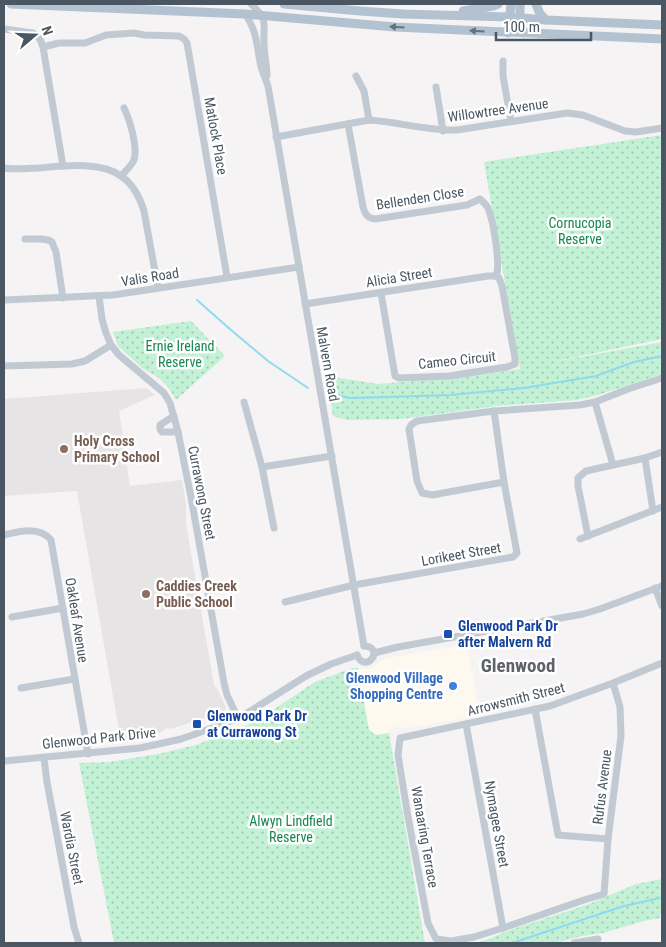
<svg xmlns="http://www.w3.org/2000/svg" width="666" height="947" viewBox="0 0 666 947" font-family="'Roboto Condensed',sans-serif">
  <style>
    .commercial { fill: #fdf9ef }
    .education { fill: #e6e4e5 }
    .park { fill: url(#park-dots) }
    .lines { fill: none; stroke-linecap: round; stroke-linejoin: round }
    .stream { stroke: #90daee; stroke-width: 2 }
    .minor { stroke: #c1cad2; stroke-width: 7 }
    .major { stroke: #b3c2d1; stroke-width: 9 }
    .oneway { fill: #64717d }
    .education-dot { fill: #8d6e63; stroke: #fff; stroke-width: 2 }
    .transit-dot { fill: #1a4fb4; stroke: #fff; stroke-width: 2 }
    .shop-dot { fill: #3f7fe0; stroke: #fff; stroke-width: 2 }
    .labels { text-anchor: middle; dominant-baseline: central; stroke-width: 5; stroke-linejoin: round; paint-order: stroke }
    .street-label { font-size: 14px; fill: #4a5661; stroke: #fff }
    .park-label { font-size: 14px; fill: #17864f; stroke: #fff }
    .education-label { font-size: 14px; font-weight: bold; fill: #785e54; stroke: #fff; text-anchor: start }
    .transit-label { font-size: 14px; font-weight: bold; fill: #164399; stroke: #fff; text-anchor: start }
    .shop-label { font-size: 14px; font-weight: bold; fill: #366cbe; stroke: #fff; text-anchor: end }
    .district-label { font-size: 19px; font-weight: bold; fill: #5f6368; stroke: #fff }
  </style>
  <defs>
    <pattern id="park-dots" width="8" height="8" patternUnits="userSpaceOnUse" patternTransform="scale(1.25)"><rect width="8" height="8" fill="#c3f1d5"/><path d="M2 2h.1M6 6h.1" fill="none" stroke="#a0c6b0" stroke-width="1.8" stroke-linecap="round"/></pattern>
  </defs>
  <rect width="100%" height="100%" fill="#f5f3f3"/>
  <path class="commercial" d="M467,644l13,72 -73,12 -11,-1 -8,2 1,4 -13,2 -7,-5 -11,-62 11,1 14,-9 5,-2z"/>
  <path class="education" d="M146,388l9,7 -36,16 11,75 52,-6 4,25v19l28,161 4,5 8,18 -3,7 -14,5 -6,-2 -32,11 -4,-1 -14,9 -32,5 -44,-251 -73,5v-97z"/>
  <g class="park">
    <path d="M662,135v204l-109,23 109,-20v32l-64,21 -21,5 -80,6 -95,13 -55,1 -14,-4 -6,-40 51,8 85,-7 57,-8 -36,-207z"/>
    <path d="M191,321l34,35 -49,44 -7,-12 -10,-10 -17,-10 -24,-22 -5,-14z"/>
    <path d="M352,668h6l11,62 7,5 13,-2 36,210h-311l-35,-180 31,-1 48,-8 38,-9 59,-23 60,-40z"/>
    <path d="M662,879v22l-2,17 -16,3 -41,12 -21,3 -26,7h-82l12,-3 21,-9 82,-27 47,-20z"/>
  </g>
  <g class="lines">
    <g class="stream">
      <path d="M197,300l34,30 37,31 40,27"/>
      <path d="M332,394l18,4 101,-3 73,-7 72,-12 38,-14 28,-6"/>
      <path d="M512,943l112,-37 36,-8"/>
    </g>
    <g class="minor">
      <path d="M251,4c18,17 12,17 13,39 0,11 3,22 3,32"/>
      <path d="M245,14c12,16 12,34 16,53 2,6 5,13 7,19l96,560"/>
      <path d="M4,29l29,4 7,6 3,8 20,119"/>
      <path d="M43,47l16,-4h26l21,-8 28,-2 10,2 35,1 5,3 3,4 40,234"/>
      <path d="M503,61v15l8,45"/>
      <path d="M356,76l8,15 5,29"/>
      <path d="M436,87l7,44"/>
      <path d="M348,124l15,83c2,7 4,11 12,12l92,-14 13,-6c3,3 6,5 8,9 5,12 13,57 8,68"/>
      <path d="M276,137l93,-17c30,2 58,11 88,10l110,-17 16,2 42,16 11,1 26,-4"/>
      <path d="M4,168c11,2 23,0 34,0 25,-2 62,-7 83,8 12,8 19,22 23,35l14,77"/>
      <path d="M121,176c5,-5 10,-10 13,-16 4,-12 -4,-40 -10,-52"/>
      <path d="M25,239h17l6,1 4,2 4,10 7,46"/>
      <path d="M381,293l14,83 4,2 50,-2 58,-9 8,-3v-6l-13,-72 -3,-8 -3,-2"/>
      <path d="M99,296l3,23 4,14 5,12 8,10 45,38 6,10 8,29 13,65 33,186 3,12 11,23"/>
      <path d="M4,300l109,-5 186,-28"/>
      <path d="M305,304l183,-28h8"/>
      <path d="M4,366l68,-2 13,-3 26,-16"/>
      <path d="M244,402l18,65 12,61"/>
      <path d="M595,402l18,63"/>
      <path d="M174,416l-14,9v4l2,3h16"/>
      <path d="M645,458l8,53"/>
      <path d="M262,467l70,-11"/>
      <path d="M504,482l-72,13 -10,-2 -5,-12 -8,-52 2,-4 6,-4 77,-10 86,-6 15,-3 33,-13 34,-11"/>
      <path d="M4,535c16,-4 36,-9 47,5l37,214"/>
      <path d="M588,536l-10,-50v-8l8,-7 59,-13 17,-6"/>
      <path d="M580,539l82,-32"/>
      <path d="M655,588l7,18"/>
      <path d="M285,602l69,-17 159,-28 4,-4 -13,-71 -10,-71"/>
      <path d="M12,617l51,-9"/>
      <path d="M374,653l24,-6 185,-33 17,-5 62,-23"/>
      <path d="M357,655c9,20 29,-8 7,-9"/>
      <path d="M613,683l7,24 1,29 -13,103 -4,55 -20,6 -81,28 -29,9 -23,4 -15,-2 -8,-16 -20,-106 -10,-62 2,-17 150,-32 63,-23 49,-20"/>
      <path d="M21,688l53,-9"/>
      <path d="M535,709l23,126 50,4"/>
      <path d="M466,724l37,204"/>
      <path d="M44,758l3,24 27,145 5,16"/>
      <path d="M4,761l136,-13 41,-9 40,-14 17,-7 14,-8 54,-34 25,-12 26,-9"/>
      <path d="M574,943l24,-4"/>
    </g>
    <g class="major">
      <path d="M11,4l234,10 150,13 267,12"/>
      <path d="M284,4l76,7 43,3 107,3 36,3 116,5"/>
      <path d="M520,4v13l3,16"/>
      <path d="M536,4l4,10 6,6"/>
      <path d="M463,11l30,-5 5,-2"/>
      <path d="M508,33l3,-29"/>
    </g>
  </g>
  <defs><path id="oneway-solid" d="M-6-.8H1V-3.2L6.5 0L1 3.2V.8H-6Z" transform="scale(1.25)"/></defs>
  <g class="oneway">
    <use href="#oneway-solid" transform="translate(397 27) rotate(-177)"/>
    <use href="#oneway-solid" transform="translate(477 31) rotate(-177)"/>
  </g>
  <g class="education-dot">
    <circle cx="64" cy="449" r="5"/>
    <circle cx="146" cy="594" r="5"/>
  </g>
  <g class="transit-dot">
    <rect x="443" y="629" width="10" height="10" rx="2.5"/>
    <rect x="192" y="719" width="10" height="10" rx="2.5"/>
  </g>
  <circle class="shop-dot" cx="453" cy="686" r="5"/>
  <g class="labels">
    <g class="street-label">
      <text transform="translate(498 110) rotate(-8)">Willowtree Avenue</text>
      <text transform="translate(216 136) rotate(80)">Matlock Place</text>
      <text transform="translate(420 198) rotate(-9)">Bellenden Close</text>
      <text transform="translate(150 277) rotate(-9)">Valis Road</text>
      <text transform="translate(399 277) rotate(-9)">Alicia Street</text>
      <text transform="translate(457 360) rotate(-6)">Cameo Circuit</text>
      <text transform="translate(328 364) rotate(80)">Malvern Road</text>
      <text transform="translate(202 493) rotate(79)">Currawong Street</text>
      <text transform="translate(461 554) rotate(-10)">Lorikeet Street</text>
      <text transform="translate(77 620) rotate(81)">Oakleaf Avenue</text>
      <text transform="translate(516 699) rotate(-14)">Arrowsmith Street</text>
      <text transform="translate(99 738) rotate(-6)">Glenwood Park Drive</text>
      <text transform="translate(602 787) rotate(-83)">Rufus Avenue</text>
      <text transform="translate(497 824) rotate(80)">Nymagee Street</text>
      <text transform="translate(425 837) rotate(80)">Wanaaring Terrace</text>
      <text transform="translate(72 848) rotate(79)">Wardia Street</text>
    </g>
    <g class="park-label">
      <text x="580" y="223">Cornucopia<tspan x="580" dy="16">Reserve</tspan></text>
      <text x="180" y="346">Ernie Ireland<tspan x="180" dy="16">Reserve</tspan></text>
      <text x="291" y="821">Alwyn Lindfield<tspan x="291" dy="16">Reserve</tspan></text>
    </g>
    <g class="education-label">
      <text x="74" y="441">Holy Cross<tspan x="74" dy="16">Primary School</tspan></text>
      <text x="156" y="586">Caddies Creek<tspan x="156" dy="16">Public School</tspan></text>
    </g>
    <g class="transit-label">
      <text x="458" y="626">Glenwood Park Dr<tspan x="458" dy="16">after Malvern Rd</tspan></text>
      <text x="207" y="716">Glenwood Park Dr<tspan x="207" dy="16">at Currawong St</tspan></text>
    </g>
    <g class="shop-label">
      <text x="443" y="678">Glenwood Village<tspan x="443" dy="16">Shopping Centre</tspan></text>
    </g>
    <g class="district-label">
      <text x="518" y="665">Glenwood</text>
    </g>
  </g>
  <rect width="666" height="947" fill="none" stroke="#4a5661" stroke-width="10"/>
  <g transform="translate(35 35) rotate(71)" stroke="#ffffff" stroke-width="4" paint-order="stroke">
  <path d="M0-4L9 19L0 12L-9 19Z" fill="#4a5661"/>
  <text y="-8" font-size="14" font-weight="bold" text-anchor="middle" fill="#4a5661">N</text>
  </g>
  <path d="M496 32v8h95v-8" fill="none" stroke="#4a5661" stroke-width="2.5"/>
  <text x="503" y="32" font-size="15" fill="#4a5661" stroke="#ffffff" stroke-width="4" paint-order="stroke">100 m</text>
</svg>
